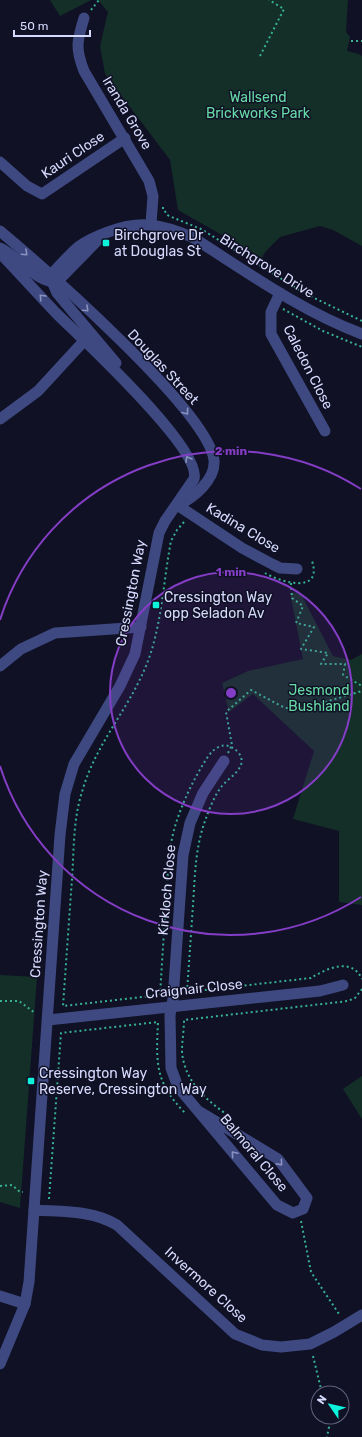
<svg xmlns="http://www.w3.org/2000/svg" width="362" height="1437" viewBox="0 0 362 1437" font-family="Rubik,sans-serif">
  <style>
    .green { fill: #142f28 }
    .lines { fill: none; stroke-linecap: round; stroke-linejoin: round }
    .path { stroke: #36b191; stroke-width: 2; stroke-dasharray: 2 3; stroke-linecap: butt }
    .minor { stroke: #3e4981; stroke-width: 11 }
    .oneway { stroke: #8a92bf }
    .ring { fill: none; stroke: #843dc5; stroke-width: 2 }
    .poi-dot { fill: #0df2db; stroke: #101125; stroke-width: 1.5 }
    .labels { text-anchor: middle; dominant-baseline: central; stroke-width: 3; stroke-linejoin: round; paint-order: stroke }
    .park-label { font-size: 14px; fill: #66daa5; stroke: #101125 }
    .street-label { font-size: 14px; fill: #d6dafd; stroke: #101125 }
    .poi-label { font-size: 14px; fill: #d6dafd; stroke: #101125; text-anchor: start }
    .centre { fill: #843dc5; stroke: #101125; stroke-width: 2 }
    .ring-label { font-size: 12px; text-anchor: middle; font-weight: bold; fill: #843dc5; stroke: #101125; stroke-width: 3; stroke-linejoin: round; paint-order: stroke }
  </style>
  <rect width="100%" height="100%" fill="#101125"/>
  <g class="green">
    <path d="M50,0h41l-31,16z"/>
    <path d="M98,0h250l-2,32 4,5 -3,14 12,3 3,2v190l-29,-16 -13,-4 -40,11 -15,15 -3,6 -84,-48 -8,-50 -65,-86 -5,-28 8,-34z"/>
    <path d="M300,592l33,64 18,4 11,-6v251l-23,-3v-71l-46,-12 21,-68 -61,-57 -24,18 -7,-29 26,-12 55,-12 -13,-66z"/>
    <path d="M0,975l37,2 -17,231 -20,-6z"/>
    <path d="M362,1076v43l-19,-30z"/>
  </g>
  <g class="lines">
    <g class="path">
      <path d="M91,10l8,-10"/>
      <path d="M351,41h11"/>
      <path d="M260,56l24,-47 -15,-9"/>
      <path d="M162,208h2l2,6 3,2 32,13 105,65 56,27"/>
      <path d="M283,309l40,22 39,16"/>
      <path d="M184,522l-7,8 -6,11c-8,41 -9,86 -25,125 -18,44 -51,79 -64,126 -9,28 -8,58 -10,87 -3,42 -6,84 -9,127l97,-11c2,-32 4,-64 6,-96 2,-23 2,-47 8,-69 7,-25 19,-50 33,-72 8,-12 19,-18 31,-6 12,15 -9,25 -16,34 -8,10 -13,24 -17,35 -10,28 -10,55 -12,84 -2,29 -4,58 -6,87l124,-14c16,-10 41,-21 51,1"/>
      <path d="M265,573c15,9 58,22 47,-12"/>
      <path d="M291,583l1,15 11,8 -7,17 18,4 -13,22 27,4 -7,11h24l-2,11 19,11"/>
      <path d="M228,753l4,-8 -6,-33 25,-22 34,18h20l57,-17"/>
      <path d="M0,1001h19l16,12"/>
      <path d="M232,1118c-24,-16 -48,-36 -50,-67 0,-10 2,-21 2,-31l164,-19 7,-3 7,-9"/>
      <path d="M0,1186l12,-1 8,7h3"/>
      <path d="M49,1199l12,-166 97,-11c-2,42 -3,60 27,91"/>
      <path d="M301,1221l10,51 28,42"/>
      <path d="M313,1356l9,37"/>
      <path d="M327,1417l2,10 -2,10"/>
    </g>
    <g class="minor">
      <path d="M84,18c-7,23 -9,30 0,53l65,110 4,15 -2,28"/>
      <path d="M0,162l27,24 15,8 83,-56"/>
      <path d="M0,231c43,36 208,180 214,229 2,20 -21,38 -36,45"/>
      <path d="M0,248c19,9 31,29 52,34"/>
      <path d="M0,253c19,20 37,40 56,60 24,24 147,136 138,166l-29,42 -6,12 -24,121 -15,32 -46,78 -9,30 -5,41 -31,447 -4,22 -25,60"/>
      <path d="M50,276c9,-10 18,-20 28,-29 10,-7 19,-11 30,-15 32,-12 53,-8 84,5 55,35 109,74 170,97"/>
      <path d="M51,279l6,14 59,70"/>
      <path d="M57,282l40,-41"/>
      <path d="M280,293l-9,19v22l54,97"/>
      <path d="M0,419l38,-28 46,-50"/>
      <path d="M177,505l65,43 30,16 8,4 17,1"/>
      <path d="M0,666l21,-17 34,-16 86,-6"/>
      <path d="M48,1020l272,-29 23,-6"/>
      <path d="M200,1112l78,47 29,39 -4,11 -10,4 -16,-8 -99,-118 -7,-19 -1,-53 3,-16 10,-144 7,-32 13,-30 21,-32"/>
      <path d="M34,1210c29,2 58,0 83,15l118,109 27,11 19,2 29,-3 24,-12 28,-17"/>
      <path d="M0,1296l25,8"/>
    </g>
  </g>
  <defs><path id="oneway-chevron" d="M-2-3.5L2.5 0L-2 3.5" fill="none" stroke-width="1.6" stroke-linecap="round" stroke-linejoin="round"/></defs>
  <g class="oneway">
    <use href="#oneway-chevron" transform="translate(25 253) rotate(43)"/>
    <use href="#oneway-chevron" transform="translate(42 297) rotate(-133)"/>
    <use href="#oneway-chevron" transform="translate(86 309) rotate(43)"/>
    <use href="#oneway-chevron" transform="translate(186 412) rotate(53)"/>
    <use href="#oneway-chevron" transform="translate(188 459) rotate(-120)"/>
    <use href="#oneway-chevron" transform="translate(234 1154) rotate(-130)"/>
    <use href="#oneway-chevron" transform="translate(280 1163) rotate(49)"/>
  </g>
  <circle cx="231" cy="693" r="121" fill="#843dc5" fill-opacity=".12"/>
  <g class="ring">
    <circle cx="231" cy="693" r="121"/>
    <path d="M361 897A242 242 0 0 1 0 766M0 620A242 242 0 0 1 361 489"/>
  </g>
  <g class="poi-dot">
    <rect x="102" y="239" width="8" height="8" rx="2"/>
    <rect x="152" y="601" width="8" height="8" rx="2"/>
    <rect x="27" y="1077" width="8" height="8" rx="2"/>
  </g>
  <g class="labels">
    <g class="park-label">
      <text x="258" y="97">Wallsend<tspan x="258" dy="16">Brickworks Park</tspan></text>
      <text x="319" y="690">Jesmond<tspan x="319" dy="16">Bushland</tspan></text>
    </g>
    <g class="street-label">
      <text transform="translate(127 113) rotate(59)">Iranda Grove</text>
      <text transform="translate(73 155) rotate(-34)">Kauri Close</text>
      <text transform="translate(267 266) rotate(32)">Birchgrove Drive</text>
      <text transform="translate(163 367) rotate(47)">Douglas Street</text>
      <text transform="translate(308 367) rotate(63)">Caledon Close</text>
      <text transform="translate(243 528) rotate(31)">Kadina Close</text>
      <text transform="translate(131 593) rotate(-79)">Cressington Way</text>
      <text transform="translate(167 890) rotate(-85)">Kirkloch Close</text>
      <text transform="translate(39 924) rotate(-86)">Cressington Way</text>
      <text transform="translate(194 989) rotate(-6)">Craignair Close</text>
      <text transform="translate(254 1153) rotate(50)">Balmoral Close</text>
      <text transform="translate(206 1285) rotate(42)">Invermore Close</text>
    </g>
    <g class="poi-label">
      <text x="114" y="235">Birchgrove Dr<tspan x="114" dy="16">at Douglas St</tspan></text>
      <text x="164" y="597">Cressington Way<tspan x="164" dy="16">opp Seladon Av</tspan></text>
      <text x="39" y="1073">Cressington Way<tspan x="39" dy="16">Reserve, Cressington Way</tspan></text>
    </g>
  </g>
  <circle cx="231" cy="693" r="6" class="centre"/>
  <g class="ring-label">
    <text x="231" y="455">2 min</text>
    <text x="231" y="576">1 min</text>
  </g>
  <g transform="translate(330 1405) rotate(304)"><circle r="19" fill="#101125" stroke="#5f617b"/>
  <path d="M0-3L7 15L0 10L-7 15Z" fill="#0df2db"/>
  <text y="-6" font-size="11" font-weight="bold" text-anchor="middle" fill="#d6dafd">N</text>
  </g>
  <path d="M14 30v6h76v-6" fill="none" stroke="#d6dafd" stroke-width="2"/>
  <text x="20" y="30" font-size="12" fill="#d6dafd" stroke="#101125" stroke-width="3" paint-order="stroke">50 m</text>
</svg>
